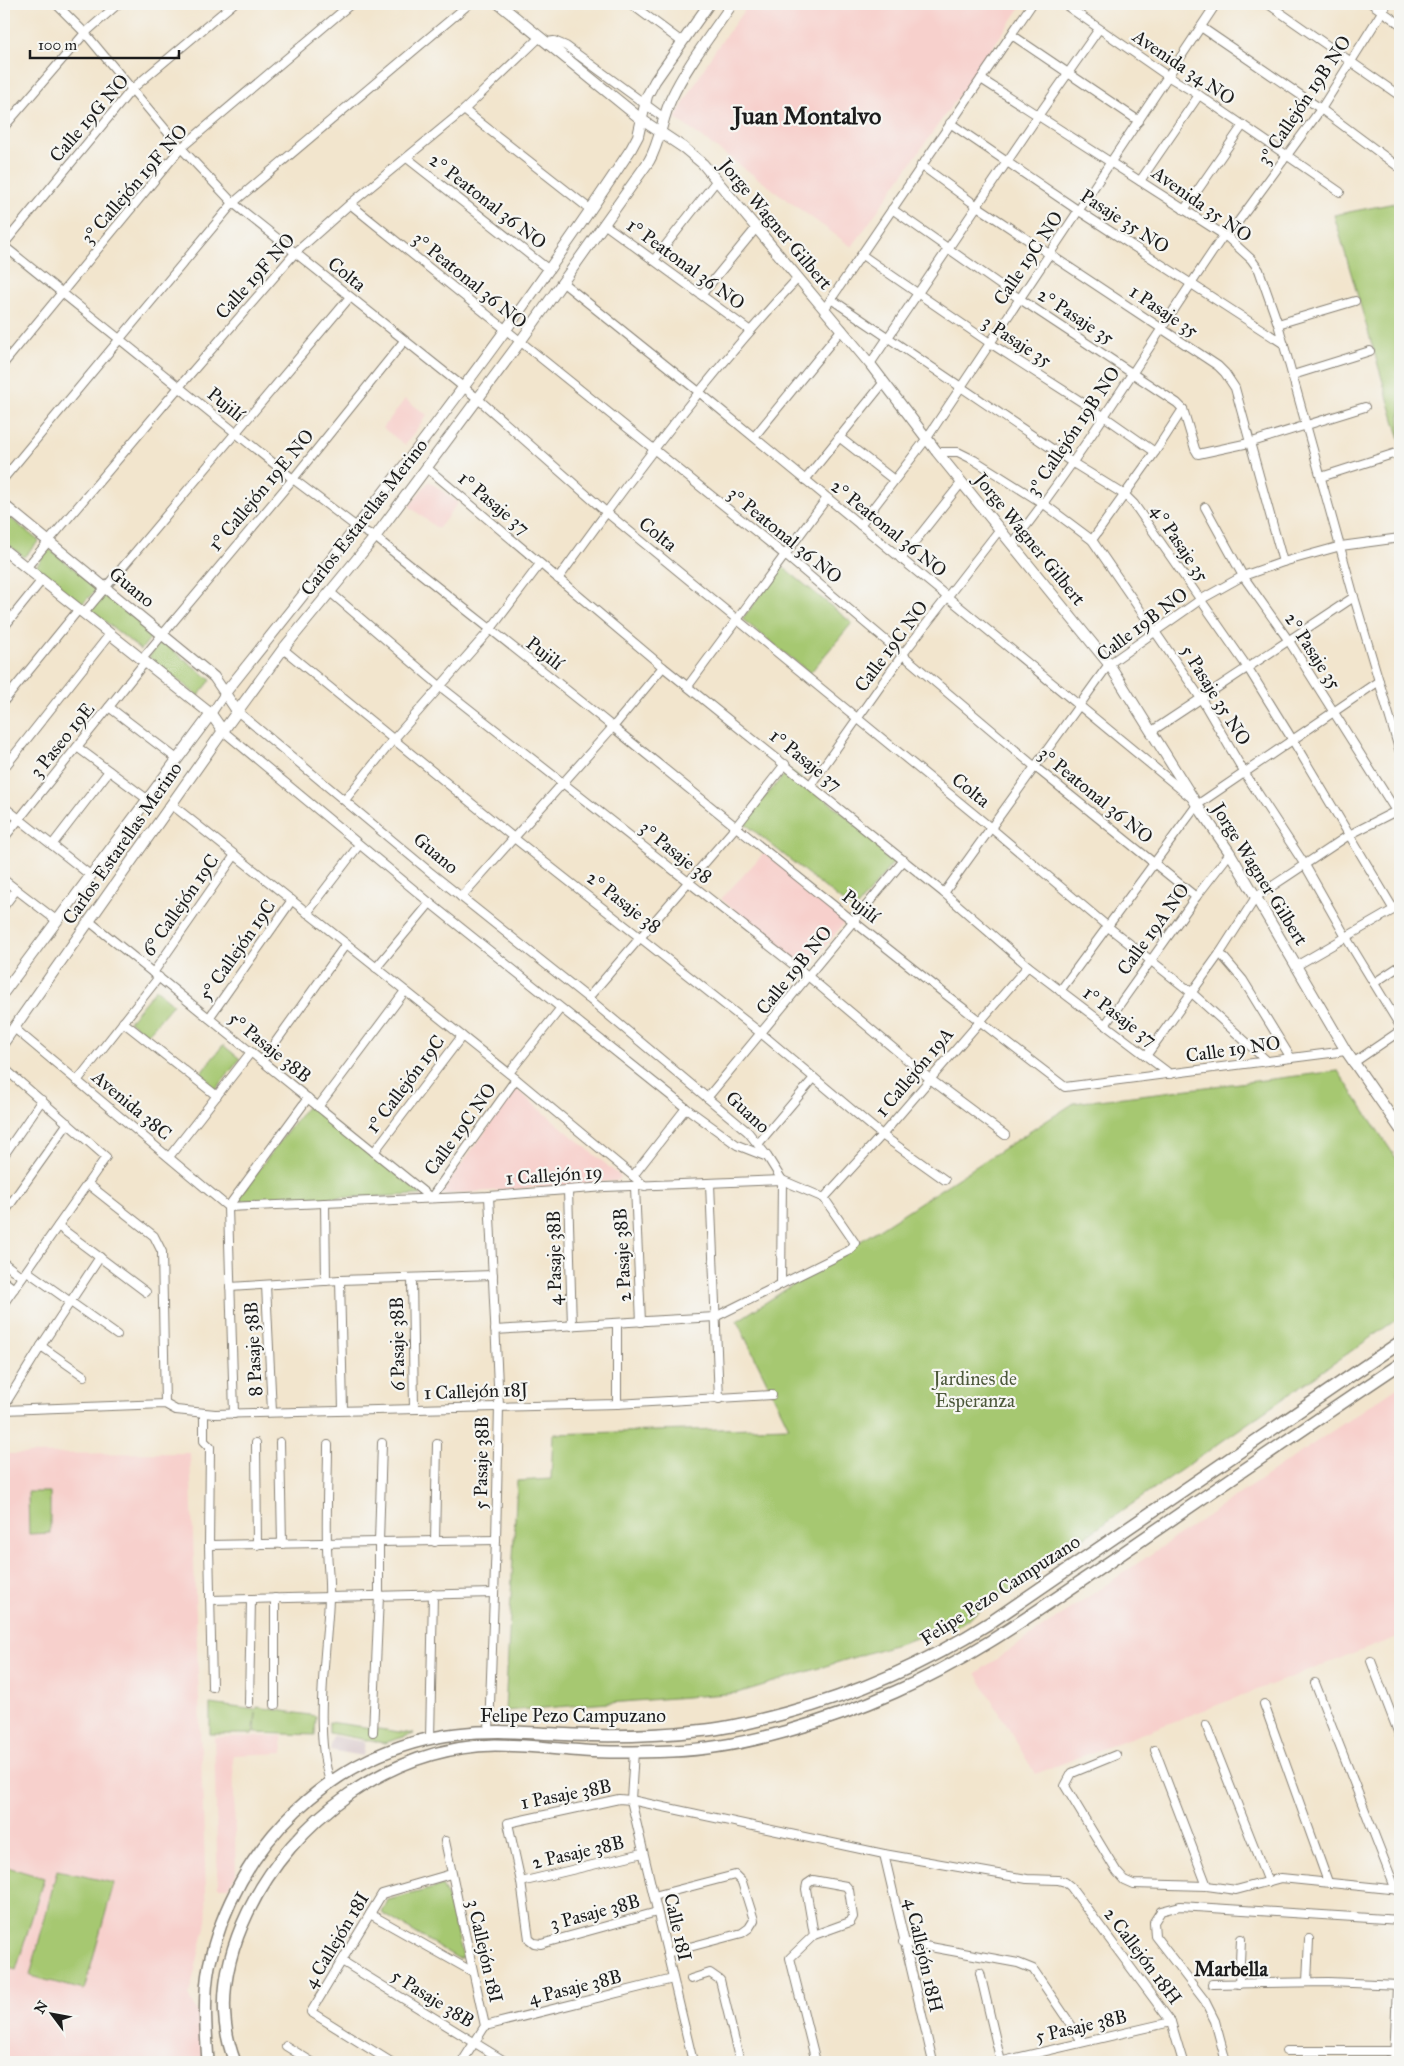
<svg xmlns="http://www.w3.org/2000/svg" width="1404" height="2066" viewBox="0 0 1404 2066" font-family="'IM FELL Great Primer',serif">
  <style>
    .built { fill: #f7d0cc }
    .industrial { fill: #d2bec3 }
    .green { fill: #a6c871; stroke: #617246 }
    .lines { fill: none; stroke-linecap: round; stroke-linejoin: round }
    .minor-casing { stroke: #878074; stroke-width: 10 }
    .tertiary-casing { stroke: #878074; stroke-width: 12 }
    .secondary-casing { stroke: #878074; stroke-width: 14 }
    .minor { stroke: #fff; stroke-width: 8 }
    .tertiary { stroke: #fff; stroke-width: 10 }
    .secondary { stroke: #fff; stroke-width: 11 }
    .labels { text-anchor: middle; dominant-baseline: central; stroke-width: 4.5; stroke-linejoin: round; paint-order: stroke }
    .street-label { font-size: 19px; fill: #1c1c1c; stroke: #f6f6f2 }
    .park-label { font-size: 19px; fill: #4c583a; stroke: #f6f6f2 }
    .neighbourhood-label { font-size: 20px; font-weight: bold; fill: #1c1c1c; stroke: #f6f6f2 }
    .district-label { font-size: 24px; font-weight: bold; fill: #1c1c1c; stroke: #f6f6f2 }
  </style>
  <rect width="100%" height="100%" fill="#f6f6f2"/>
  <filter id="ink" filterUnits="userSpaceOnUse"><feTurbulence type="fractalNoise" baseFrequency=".02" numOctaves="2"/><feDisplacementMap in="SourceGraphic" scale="10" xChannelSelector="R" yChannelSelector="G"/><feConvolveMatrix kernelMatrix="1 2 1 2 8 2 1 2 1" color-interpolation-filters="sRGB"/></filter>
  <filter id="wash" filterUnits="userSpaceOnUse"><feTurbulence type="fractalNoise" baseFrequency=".0096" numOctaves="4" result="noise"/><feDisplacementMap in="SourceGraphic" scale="20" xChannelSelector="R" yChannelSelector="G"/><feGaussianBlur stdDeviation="1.12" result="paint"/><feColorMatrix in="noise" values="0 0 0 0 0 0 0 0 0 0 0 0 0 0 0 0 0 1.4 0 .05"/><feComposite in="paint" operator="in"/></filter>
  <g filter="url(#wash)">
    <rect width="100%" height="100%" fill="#f2e5cd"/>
    <g class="built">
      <path d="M749,4h274l-171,243 -177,-129 38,-65z"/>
      <path d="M405,399l22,16 -22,30 -22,-17z"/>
      <path d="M429,481l29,22 -20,26 -29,-23z"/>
      <path d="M765,852l81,69 -40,49 -85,-71z"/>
      <path d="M516,1089l105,88 -4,4 -178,14z"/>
      <path d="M1400,1385v251l-365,138 -59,-101z"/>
      <path d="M190,1453l17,466 -18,76 12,25 1,42h-198v-608z"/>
      <path d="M282,1736l1,17 -50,2 3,120 -8,12h-10l-4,-150z"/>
    </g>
    <path class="industrial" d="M333,1736l32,6 -2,14 -33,-6z"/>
    <g class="green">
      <path d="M1400,202v238l-66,-225z"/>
      <path d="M4,513l35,28 -15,16 -20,-16z"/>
      <path d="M49,549l49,39 -18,18 -46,-37z"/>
      <path d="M783,567l69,56 -42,50 -68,-54z"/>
      <path d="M105,593l49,40 -13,17 -50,-40z"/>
      <path d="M161,641l50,39 -13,16 -49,-39z"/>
      <path d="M789,769l108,89 -43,53 -111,-89z"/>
      <path d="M156,989l17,15 -26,31 -18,-14z"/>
      <path d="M223,1045l17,14 -25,32 -18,-13z"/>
      <path d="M1338,1071l62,93v153l-441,308 -221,68 -233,18 12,-230 34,-2 2,-45 236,-7 -52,-106 337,-218z"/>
      <path d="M309,1103l113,92 -187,6z"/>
      <path d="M28,1492h22v41l-21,1z"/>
      <path d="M210,1704l46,6 1,-3 59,9 -1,19 -60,-2 1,-20 -3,21h-43z"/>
      <path d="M329,1722l85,12 -30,9 -55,-10z"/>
      <path d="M4,1866l40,12 -28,92 -12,-4z"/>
      <path d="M57,1870l57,13 -30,107 -54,-14z"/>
      <path d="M442,1886l4,7 17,63 -4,3 -77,-46 6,-13z"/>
    </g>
  </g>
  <g filter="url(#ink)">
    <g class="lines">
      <g class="minor-casing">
        <g id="minor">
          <path d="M56,4l29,29 96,115 52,55 244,195 129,114 385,316 116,98 85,67 75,68"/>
          <path d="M631,4l51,38"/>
          <path d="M1064,4l105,73 30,18 141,97"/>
          <path d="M1268,4l132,92"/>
          <path d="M1372,4l28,20"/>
          <path d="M1201,27l120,82 79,59"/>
          <path d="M1012,35l127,86"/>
          <path d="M547,42l7,-1 12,5 98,72"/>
          <path d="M981,79l246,158 24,22 8,11 19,54 76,273 46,155"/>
          <path d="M464,110l127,100"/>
          <path d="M950,123l129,88 205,133"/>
          <path d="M4,127l81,-94 33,-29"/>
          <path d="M407,158l142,112"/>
          <path d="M921,165l56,41 241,160 7,7 10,15 48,174"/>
          <path d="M1140,181l59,-86"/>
          <path d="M350,204l435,351 249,211 162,131"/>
          <path d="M892,209l128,90 157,104 6,6 12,40 3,5 51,-11 116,-36"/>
          <path d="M1184,210l59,-85"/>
          <path d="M604,224l145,106"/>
          <path d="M1227,237l94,-128 66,-105"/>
          <path d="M4,244l128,-155 101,-85"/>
          <path d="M4,246l289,233 65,49 17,9c79,64 159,126 239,191 149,121 298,242 451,359l281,-36"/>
          <path d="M862,255l128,88 115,74 50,35"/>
          <path d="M654,260l63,-80"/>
          <path d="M562,282l137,110 490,404"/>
          <path d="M702,294l55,-67"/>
          <path d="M831,299l242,164 52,32 9,9 114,164 44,71 102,171"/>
          <path d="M825,308l207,-304"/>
          <path d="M1278,324l77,-23"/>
          <path d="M4,363l177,-215 170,-144"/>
          <path d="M870,364l168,-248 61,-87"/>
          <path d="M1293,375l77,-24"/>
          <path d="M754,437l88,-108"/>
          <path d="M839,437l55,43"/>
          <path d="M937,452h21l16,8 70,44 48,36 110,160 42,72 61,93 42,74 53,87"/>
          <path d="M426,467l237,200 281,226 84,73 142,108"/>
          <path d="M1321,477l75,-24"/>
          <path d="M4,478l229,-275 236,-199"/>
          <path d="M805,480l79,-98"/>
          <path d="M1205,507l38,69 46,65 107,170"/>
          <path d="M860,525l67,-87 289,-434"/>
          <path d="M1092,540l63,-88 28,-43"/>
          <path d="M1012,544c78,-98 141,-206 212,-309"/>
          <path d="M901,559l61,-77"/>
          <path d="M26,568l153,-181 116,-134 55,-49 114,-94 76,-73"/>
          <path d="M558,579c75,-104 152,-207 240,-301"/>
          <path d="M330,592l111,95 368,290 121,102 75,56"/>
          <path d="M84,613l266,-316"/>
          <path d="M4,627l38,-47"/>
          <path d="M283,649l231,189 248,196 120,101 63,45"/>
          <path d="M142,659l151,-180 111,-138"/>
          <path d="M688,686l139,-188"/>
          <path d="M4,701l75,-92"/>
          <path d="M109,707l68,52"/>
          <path d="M237,711l193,161 158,126 160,134 19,24 15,24 -1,104"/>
          <path d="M211,714l14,-21"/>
          <path d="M223,731l207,172 256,205 51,37 28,11"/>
          <path d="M1152,731l202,-134"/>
          <path d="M77,747l70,52"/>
          <path d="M4,768l106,-134"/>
          <path d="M811,784l92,-130 97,-125"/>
          <path d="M345,800l48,-60 97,-110 50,-66"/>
          <path d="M171,804l345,275 129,107"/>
          <path d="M4,807l86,68"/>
          <path d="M4,838l141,-176"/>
          <path d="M52,845l57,-74"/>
          <path d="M4,880l52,40"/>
          <path d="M944,893l165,-229 91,-64 43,-24 40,-14 58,-16 59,-8"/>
          <path d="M461,897l152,-170 50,-60"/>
          <path d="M4,906l12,-16"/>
          <path d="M307,913l52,-68"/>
          <path d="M89,921l342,277"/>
          <path d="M1220,953l23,27 48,78"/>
          <path d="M1296,966l104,-60"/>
          <path d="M376,968l54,-65"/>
          <path d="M153,973l82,-118"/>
          <path d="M1374,983l26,-17"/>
          <path d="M1060,991l137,-186 182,-124"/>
          <path d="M588,998l147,-170 50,-64"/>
          <path d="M209,1018l83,-118"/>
          <path d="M123,1022l94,74"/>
          <path d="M1105,1025l91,-128 34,-44"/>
          <path d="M14,1028l214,179 261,-11 116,-9 177,-7 42,18 31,45 -5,7 -135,67 -220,13"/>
          <path d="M1146,1056l74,-103 36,-56 93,-62 51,-26"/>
          <path d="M262,1061l84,-117"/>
          <path d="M1353,1063l47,-32"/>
          <path d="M4,1068l102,89 -102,146"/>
          <path d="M509,1073l51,-64"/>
          <path d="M77,1081l82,-104"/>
          <path d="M707,1098l197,-238"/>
          <path d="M318,1107l87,-116"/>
          <path d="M758,1144l56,-66"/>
          <path d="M374,1152l88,-116"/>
          <path d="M4,1155l38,-55"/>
          <path d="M169,1157l82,-105"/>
          <path d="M633,1176l53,-68"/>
          <path d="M88,1184l66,52 8,16 3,152"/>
          <path d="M710,1184l9,215"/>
          <path d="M635,1187l6,135"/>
          <path d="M568,1190l4,136"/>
          <path d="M489,1196l10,210 -3,134 -7,191"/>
          <path d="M431,1198l85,-119"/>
          <path d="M824,1198l58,-63 146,-169"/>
          <path d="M325,1203l1,78"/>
          <path d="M4,1213l64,-90"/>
          <path d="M58,1226l88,66"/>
          <path d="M4,1263l18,14"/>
          <path d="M27,1271l90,64"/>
          <path d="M412,1278l2,131"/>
          <path d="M340,1280l3,130"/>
          <path d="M4,1281l10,8"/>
          <path d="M266,1285l6,127"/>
          <path d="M230,1287l110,-7 153,-5"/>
          <path d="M617,1323v81"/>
          <path d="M41,1346l43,30"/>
          <path d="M4,1406l37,-60 59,-89"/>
          <path d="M4,1410l161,-6 11,6 39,4 402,-10 155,-9"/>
          <path d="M204,1414v27l6,6 -1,98 3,142"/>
          <path d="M234,1414l-6,-207 80,-109"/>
          <path d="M280,1442l2,102"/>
          <path d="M256,1443l1,102"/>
          <path d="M328,1445c0,33 -2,66 -1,100 0,17 3,35 2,53 -2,54 -16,132 1,183"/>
          <path d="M435,1542l2,-98"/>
          <path d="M209,1545l287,-5"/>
          <path d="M210,1600l284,-7"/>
          <path d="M1371,1661l29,76"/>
          <path d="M1315,1683l81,207"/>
          <path d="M249,1703l2,-104"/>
          <path d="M1264,1704l64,178"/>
          <path d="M275,1705v-107"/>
          <path d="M1206,1725l62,157"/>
          <path d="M373,1732l6,-136v-54l3,-99"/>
          <path d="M430,1738l3,-144"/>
          <path d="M1155,1750l52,136"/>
          <path d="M634,1751l-3,49 62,262"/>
          <path d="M1116,1755l-44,18 -7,13 52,86 7,8 9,4 74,2 29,4 45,-12 119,12"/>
          <path d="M445,1841l40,185 -23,36"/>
          <path d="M884,1854l49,208"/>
          <path d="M521,1882l122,-29"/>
          <path d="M654,1896l81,-21 7,7 12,38 -5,8 -7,5 -75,20"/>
          <path d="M657,1912l-116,32 -7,-1 -5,-4 -8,-57 -13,-59 111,-24 12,1 253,54 143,25 31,1 7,2 6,5 100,135 12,40"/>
          <path d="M370,1914l103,58"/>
          <path d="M814,1935l-8,-46 1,-5 6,-4 33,6 3,4 4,27 -3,5 -36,13 -24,23 26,104"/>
          <path d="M903,1942l115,21 15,6 49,72"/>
          <path d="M342,1961l164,101"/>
          <path d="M980,1973l21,89"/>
          <path d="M691,1979l19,-6 10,7 20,82"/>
          <path d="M1307,1982l2,-43"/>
          <path d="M1212,1984l116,-2 72,3"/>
          <path d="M1239,1984l2,-45"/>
          <path d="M485,2026l188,-47"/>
          <path d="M286,2046l26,16"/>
          <path d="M1286,2051h108"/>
          <path d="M391,2062l-80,-50 71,-118 69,-20"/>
          <path d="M999,2062l172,-40"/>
          <path d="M1226,2062l-11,-41 -10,-20 -50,-65 -1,-14 7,-11 19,-5 220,14"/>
          <path d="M1394,2062l3,-77"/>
        </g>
      </g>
      <g class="tertiary-casing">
        <g id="tertiary">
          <path d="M499,4l143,116 42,28 19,16 167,200 67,88 172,212 88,141 33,48 116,198 54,78"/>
          <path d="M4,505l210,172 23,34"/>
          <path d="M4,550l207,164 12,17"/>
          <path d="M225,693c142,-177 282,-355 406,-544l7,-13 9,-40 8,-15 54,-77"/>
          <path d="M4,992l207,-278"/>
          <path d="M4,1042l219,-311 60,-82 92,-112 145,-195 129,-181c11,-19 13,-42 22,-62 16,-34 40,-64 61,-95"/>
        </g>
      </g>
      <g class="secondary-casing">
        <g id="secondary">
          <path d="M208,2062c-2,-32 -5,-64 1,-96 25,-120 125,-218 248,-232 40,-5 78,-1 117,1 44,2 89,0 133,-5 27,-3 53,-10 79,-17 75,-20 140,-50 205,-91l409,-280"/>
          <path d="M235,2062c-20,-51 -10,-102 13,-150 45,-93 142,-165 247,-167 30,0 59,4 89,6 29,2 60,1 89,0 72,-3 157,-30 222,-59 78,-34 146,-84 216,-131 96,-66 192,-132 289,-197"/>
        </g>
      </g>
      <use href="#minor" class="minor"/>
      <use href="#tertiary" class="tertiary"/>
      <use href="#secondary" class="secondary"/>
    </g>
  </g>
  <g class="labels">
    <g class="street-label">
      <text transform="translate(1184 67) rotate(34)">Avenida 34 NO</text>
      <text transform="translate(1304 100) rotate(-56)">3º Callejón 19B NO</text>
      <text transform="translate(89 118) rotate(-49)">Calle 19G NO</text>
      <text transform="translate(134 184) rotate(-49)">3° Callejón 19F NO</text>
      <text transform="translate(488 201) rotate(38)">2° Peatonal 36 NO</text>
      <text transform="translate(1202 204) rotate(35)">Avenida 35 NO</text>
      <text transform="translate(1125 221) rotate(33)">Pasaje 35 NO</text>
      <text transform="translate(776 224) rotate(50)">Jorge Wagner Gilbert</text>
      <text transform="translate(1028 258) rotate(-56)">Calle 19C NO</text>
      <text transform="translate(686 264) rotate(36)">1° Peatonal 36 NO</text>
      <text transform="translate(347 274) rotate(39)">Colta</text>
      <text transform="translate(255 276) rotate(-48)">Calle 19F NO</text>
      <text transform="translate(470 280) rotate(39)">3° Peatonal 36 NO</text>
      <text transform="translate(1164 311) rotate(34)">1 Pasaje 35</text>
      <text transform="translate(1076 316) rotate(33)">2° Pasaje 35</text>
      <text transform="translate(1017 341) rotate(33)">3 Pasaje 35</text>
      <text transform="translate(226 404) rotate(39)">Pujilí</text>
      <text transform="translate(1073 431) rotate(-56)">3º Callejón 19B NO</text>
      <text transform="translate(261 490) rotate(-50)">1° Callejón 19E NO</text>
      <text transform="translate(494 503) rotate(40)">1° Pasaje 37</text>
      <text transform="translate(364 517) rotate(-52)">Carlos Estarellas Merino</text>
      <text transform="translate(889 528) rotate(39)">2° Peatonal 36 NO</text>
      <text transform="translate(658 534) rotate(39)">Colta</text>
      <text transform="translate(785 535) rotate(39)">3° Peatonal 36 NO</text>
      <text transform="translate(1030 539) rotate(51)">Jorge Wagner Gilbert</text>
      <text transform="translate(1180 543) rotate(56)">4° Pasaje 35</text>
      <text transform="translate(132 587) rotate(39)">Guano</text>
      <text transform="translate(1142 624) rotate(-37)">Calle 19B NO</text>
      <text transform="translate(891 646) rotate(-53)">Calle 19C NO</text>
      <text transform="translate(1313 651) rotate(57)">2° Pasaje 35</text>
      <text transform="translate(545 653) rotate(38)">Pujilí</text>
      <text transform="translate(1216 695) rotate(58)">5 Pasaje 35 NO</text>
      <text transform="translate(62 740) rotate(-51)">3 Paseo 19E</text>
      <text transform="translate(806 760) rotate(39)">1° Pasaje 37</text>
      <text transform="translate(971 790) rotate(39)">Colta</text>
      <text transform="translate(1096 795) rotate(39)">3° Peatonal 36 NO</text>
      <text transform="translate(122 843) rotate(-55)">Carlos Estarellas Merino</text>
      <text transform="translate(676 852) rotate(39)">3° Pasaje 38</text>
      <text transform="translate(436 853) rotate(40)">Guano</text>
      <text transform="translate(1260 874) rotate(58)">Jorge Wagner Gilbert</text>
      <text transform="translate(624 902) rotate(38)">2° Pasaje 38</text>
      <text transform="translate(180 905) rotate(-55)">6° Callejón 19C</text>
      <text transform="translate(861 906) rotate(38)">Pujilí</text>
      <text transform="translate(1153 929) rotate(-54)">Calle 19A NO</text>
      <text transform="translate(237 950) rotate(-55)">5° Callejón 19C</text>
      <text transform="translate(794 970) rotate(-51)">Calle 19B NO</text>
      <text transform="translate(1120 1016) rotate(37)">1° Pasaje 37</text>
      <text transform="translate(270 1047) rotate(39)">5° Pasaje 38B</text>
      <text transform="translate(1233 1049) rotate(-8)">Calle 19 NO</text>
      <text transform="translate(914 1072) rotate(-50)">1 Callejón 19A</text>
      <text transform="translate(405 1084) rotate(-53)">1° Callejón 19C</text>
      <text transform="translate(132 1105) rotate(40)">Avenida 38C</text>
      <text transform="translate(748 1112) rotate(43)">Guano</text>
      <text transform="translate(460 1129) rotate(-54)">Calle 19C NO</text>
      <text transform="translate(554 1175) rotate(-4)">1 Callejón 19</text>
      <text transform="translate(622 1255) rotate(-93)">2 Pasaje 38B</text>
      <text transform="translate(554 1258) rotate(-91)">4 Pasaje 38B</text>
      <text transform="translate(397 1344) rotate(-91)">6 Pasaje 38B</text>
      <text transform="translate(253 1349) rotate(-93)">8 Pasaje 38B</text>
      <text transform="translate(476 1391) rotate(-2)">1 Callejón 18J</text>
      <text transform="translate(481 1463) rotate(-89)">5 Pasaje 38B</text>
      <text transform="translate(1000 1590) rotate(-33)">Felipe Pezo Campuzano</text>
      <text x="573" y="1715">Felipe Pezo Campuzano</text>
      <text transform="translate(566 1794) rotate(-11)">1 Pasaje 38B</text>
      <text transform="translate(578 1852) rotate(-13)">2 Pasaje 38B</text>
      <text transform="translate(595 1912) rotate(-15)">3 Pasaje 38B</text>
      <text transform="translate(678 1927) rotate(77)">Calle 18I</text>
      <text transform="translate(336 1940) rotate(-59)">4 Callejón 18I</text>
      <text transform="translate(485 1951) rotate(77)">3 Callejón 18I</text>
      <text transform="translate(924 1955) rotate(77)">4 Callejón 18H</text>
      <text transform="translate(1143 1956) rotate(53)">2 Callejón 18H</text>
      <text transform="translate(575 1987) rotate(-14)">4 Pasaje 38B</text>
      <text transform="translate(433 1998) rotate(32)">5 Pasaje 38B</text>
      <text transform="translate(1081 2026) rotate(-13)">5 Pasaje 38B</text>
    </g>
    <g class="park-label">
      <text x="975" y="1378">Jardines de<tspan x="975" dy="22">Esperanza</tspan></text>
    </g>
    <g class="neighbourhood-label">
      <text x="1231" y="1969">Marbella</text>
    </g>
    <g class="district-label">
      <text x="807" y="116">Juan Montalvo</text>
    </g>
  </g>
  <rect width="1404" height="2066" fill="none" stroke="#f6f6f2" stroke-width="20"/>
  <g transform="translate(52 2014) rotate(302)" stroke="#f6f6f2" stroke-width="4" paint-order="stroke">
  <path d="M0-4L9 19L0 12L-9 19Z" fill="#1c1c1c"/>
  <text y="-8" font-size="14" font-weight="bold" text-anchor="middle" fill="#1c1c1c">N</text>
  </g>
  <path d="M30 50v8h149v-8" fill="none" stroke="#1c1c1c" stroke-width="2.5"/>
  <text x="38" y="50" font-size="15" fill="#1c1c1c" stroke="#f6f6f2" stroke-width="4" paint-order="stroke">100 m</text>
</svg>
